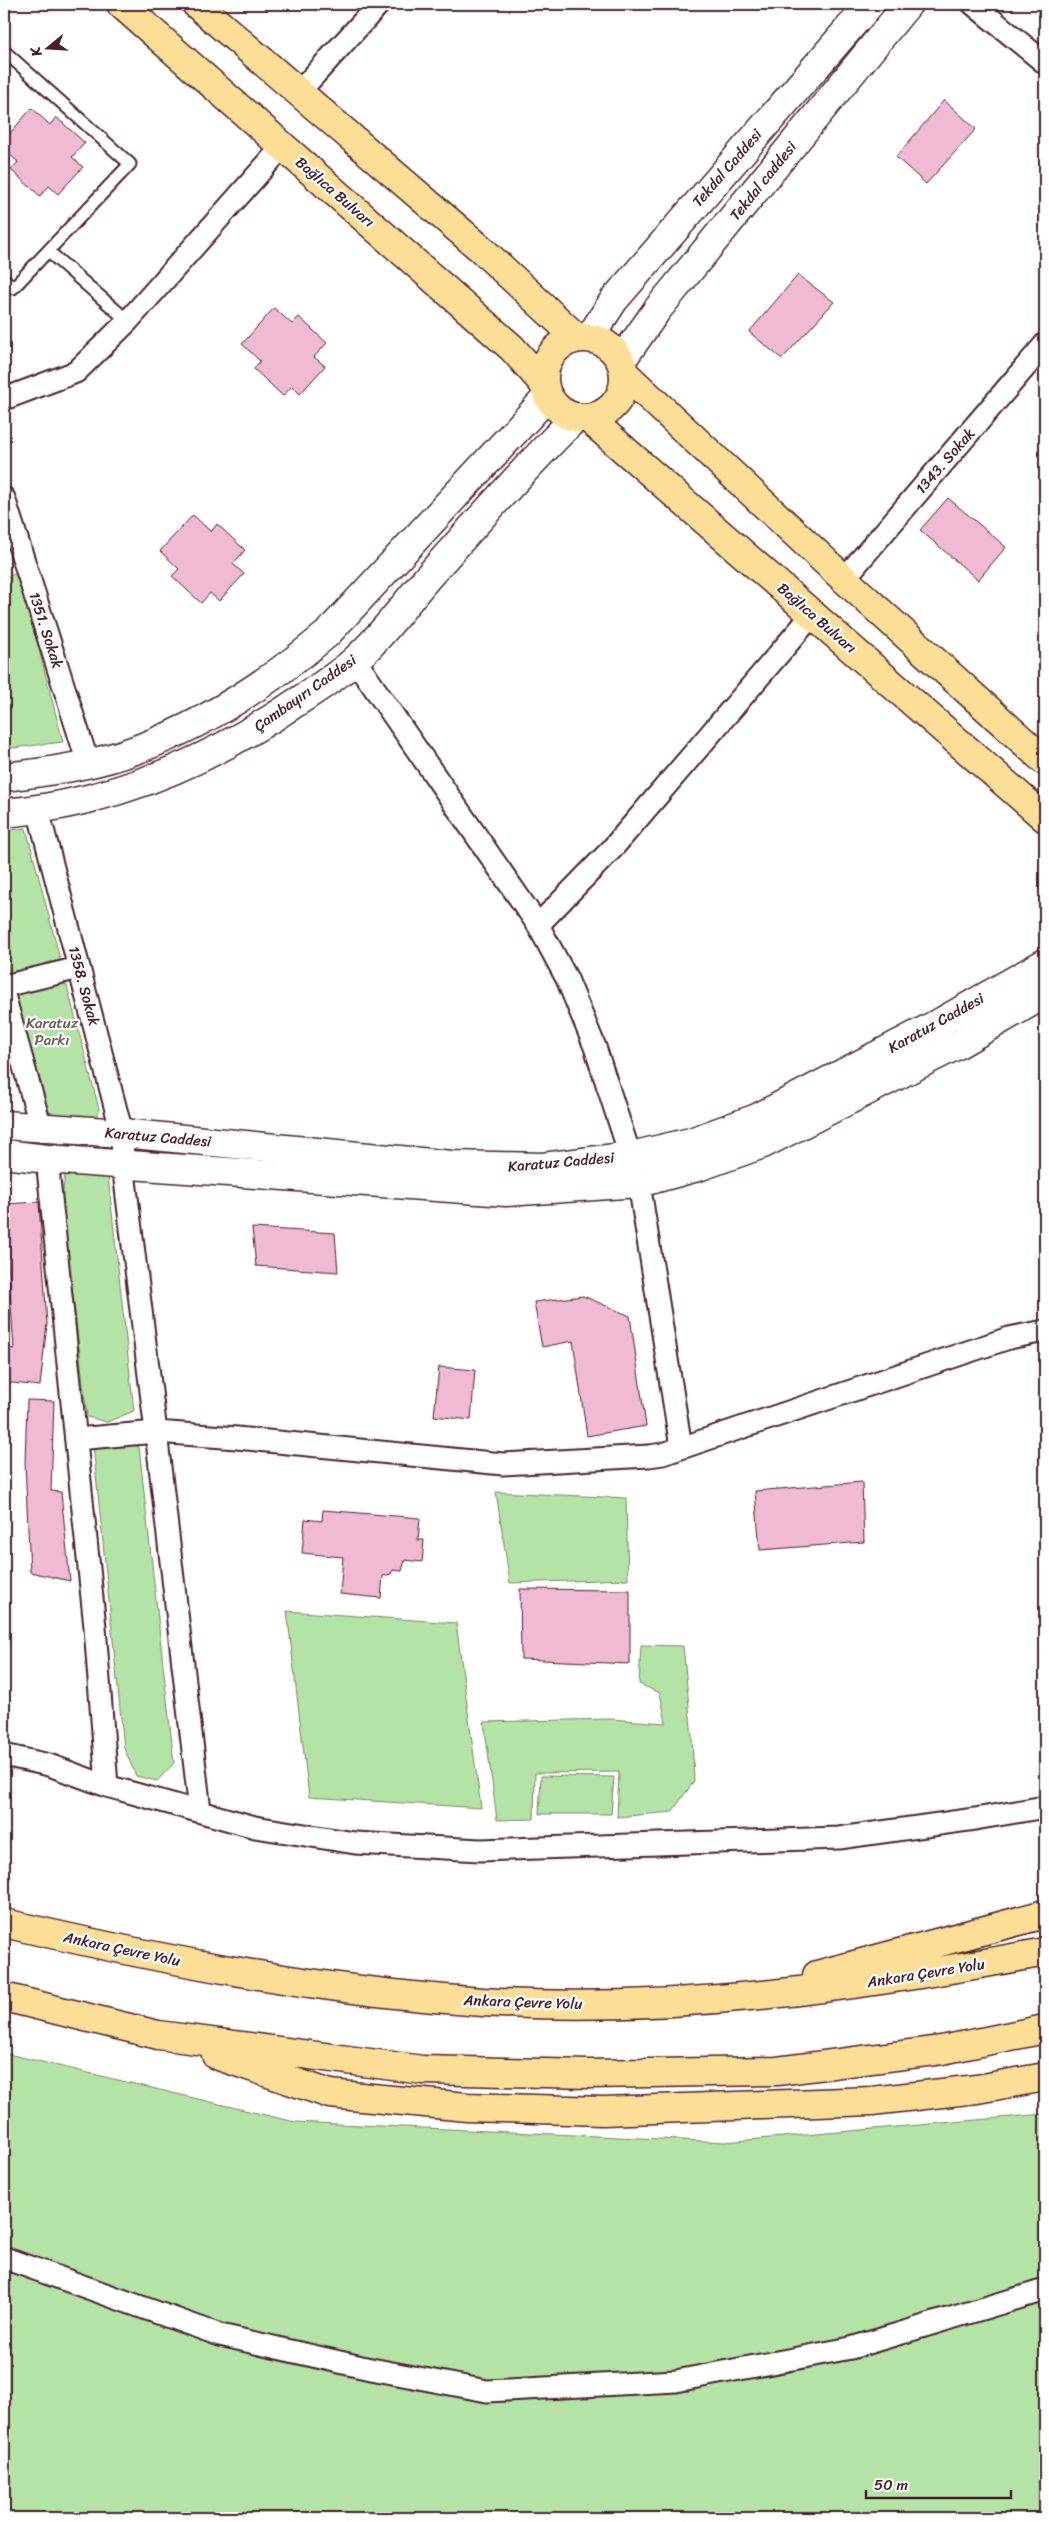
<svg xmlns="http://www.w3.org/2000/svg" width="1049" height="2522" viewBox="0 0 1049 2522" font-family="Sriracha,sans-serif">
  <style>
    .green { fill: #b3e4a5; stroke: #7e8268 }
    .building { fill: #f0bad3; stroke: #4a1f2b }
    .lines { fill: none; stroke-linecap: round; stroke-linejoin: round }
    .service-casing { stroke: #4a1f2b; stroke-width: 15 }
    .minor-casing { stroke: #4a1f2b; stroke-width: 25 }
    .tertiary-casing { stroke: #4a1f2b; stroke-width: 31 }
    .secondary-casing { stroke: #4a1f2b; stroke-width: 31 }
    .primary-casing { stroke: #4a1f2b; stroke-width: 31 }
    .motorway-casing { stroke: #4a1f2b; stroke-width: 31 }
    .service { stroke: #fff; stroke-width: 11 }
    .minor { stroke: #fff; stroke-width: 21 }
    .tertiary { stroke: #fff; stroke-width: 28 }
    .secondary { stroke: #fff; stroke-width: 28 }
    .primary { stroke: #fdde96; stroke-width: 28 }
    .motorway { stroke: #fdde96; stroke-width: 28 }
    .labels { text-anchor: middle; dominant-baseline: central; stroke-width: 4.5; stroke-linejoin: round; paint-order: stroke }
    .street-label { font-size: 15px; fill: #4a1f2b; stroke: #fff }
    .park-label { font-size: 15px; fill: #6a5a50; stroke: #fff }
  </style>
  <rect width="100%" height="100%" fill="#fff"/>
  <filter id="ink" filterUnits="userSpaceOnUse"><feTurbulence type="fractalNoise" baseFrequency=".02" numOctaves="2"/><feDisplacementMap in="SourceGraphic" scale="10" xChannelSelector="R" yChannelSelector="G"/><feConvolveMatrix kernelMatrix="1 2 1 2 8 2 1 2 1" color-interpolation-filters="sRGB"/></filter>
  <g filter="url(#ink)">
    <g class="green">
      <path d="M19,573l44,169 -59,7v-172z"/>
      <path d="M26,828l73,281 -3,15 -43,-2 -9,-13 -40,-154v-124z"/>
      <path d="M65,1173l43,3 26,235 -27,11 -20,-5 -25,-215z"/>
      <path d="M119,1440l20,7 35,316 -17,18 -21,-5 -12,-28 -31,-303z"/>
      <path d="M496,1492l130,6 2,81 -118,4z"/>
      <path d="M287,1611l169,12 25,185 -172,-11z"/>
      <path d="M641,1645l42,1 9,91 2,44 -22,31 -55,5 2,-45 -84,1 -1,46 -37,1 -13,-98 126,-3 56,4 -6,-30 -21,-9z"/>
      <path d="M541,1776l73,1 -3,37h-72z"/>
      <path d="M4,2053l291,69 430,20 320,-28v404h-1041z"/>
    </g>
    <g class="building">
      <path d="M944,100l32,29 -50,55 -30,-27z"/>
      <path d="M32,108l18,17 6,-8 29,26 -13,14 11,10 -25,27 -9,-8 -9,10 -29,-26 7,-8 -14,-13v-9z"/>
      <path d="M798,275l36,27 -52,57 -33,-27z"/>
      <path d="M274,308l18,16 7,-7 28,26 -13,14 11,9 -25,28 -8,-8 -9,10 -29,-27 6,-8 -18,-17z"/>
      <path d="M948,498l58,49 -28,33 -58,-50z"/>
      <path d="M193,515l18,17 6,-8 28,26 -12,14 11,10 -25,27 -9,-8 -9,10 -29,-27 7,-7 -19,-18z"/>
      <path d="M39,1202l8,122 -7,62 -36,-4v-35l10,2 -10,-145z"/>
      <path d="M252,1228l83,5 3,39 -82,-6z"/>
      <path d="M583,1296l47,20 16,110 -59,10 -14,-95 -31,6 -8,-45z"/>
      <path d="M439,1367l36,3 -4,50 -37,-4z"/>
      <path d="M27,1400l27,1 -3,90 10,1 9,89 -40,-9 -5,-109z"/>
      <path d="M862,1482l2,60 -104,8 -5,-59z"/>
      <path d="M323,1510l97,8 -2,22h6l-2,22 -17,-2 -3,11 -9,-1 -2,4 -8,2 -2,22 -41,-4 3,-37 -41,-4 3,-34 17,2z"/>
      <path d="M520,1589l110,1v74l-109,-5z"/>
    </g>
    <g class="lines">
      <g class="service-casing">
        <g id="service">
          <path d="M4,51l126,113 -117,124 -9,-9"/>
          <path d="M49,252l79,69"/>
        </g>
      </g>
      <g class="minor-casing">
        <g id="minor">
          <path d="M973,4l72,59"/>
          <path d="M299,92l80,-88"/>
          <path d="M4,399l72,-27 52,-51 155,-175"/>
          <path d="M4,498l84,265"/>
          <path d="M844,579l201,-235"/>
          <path d="M355,660l183,265 29,54 28,68 44,136 42,264"/>
          <path d="M38,810l84,323 1,31 33,268 81,6 266,26 146,-8 14,-2 346,-116 36,-7"/>
          <path d="M538,925l73,-75 202,-236"/>
          <path d="M4,986l75,-18"/>
          <path d="M4,995l37,133"/>
          <path d="M47,1159l48,468 12,159"/>
          <path d="M76,1439l80,-7 44,379"/>
          <path d="M4,1755l45,10 58,21 148,41 100,16 125,7 359,-12 136,-19 70,-12"/>
          <path d="M4,2258l216,77 146,33 121,23 189,-10 175,-33 194,-58"/>
        </g>
      </g>
      <g class="tertiary-casing">
        <g id="tertiary">
          <path d="M4,1125l118,8 330,32 91,2 88,-11 60,-14 66,-24 186,-97 102,-58"/>
          <path d="M4,1154l43,5 459,33 133,-9 62,-17 62,-22 194,-99 88,-51"/>
        </g>
      </g>
      <g class="secondary-casing">
        <g id="secondary">
          <path d="M590,337l24,-37 256,-296"/>
          <path d="M621,361l36,-51 251,-306"/>
          <path d="M4,777c44,-5 92,-12 134,-28 69,-26 133,-68 189,-115l221,-238"/>
          <path d="M4,813c107,-9 208,-53 296,-113 18,-12 39,-25 55,-40 27,-24 49,-55 72,-82 49,-55 97,-109 149,-161"/>
        </g>
      </g>
      <g class="primary-casing">
        <g id="primary">
          <path d="M121,4l391,344 32,36"/>
          <path d="M196,4l284,244 97,90"/>
          <circle cx="584" cy="378" r="40"/>
          <path d="M625,374l219,205 201,182"/>
          <path d="M588,418l457,400"/>
        </g>
      </g>
      <g class="motorway-casing">
        <g id="motorway">
          <path d="M4,1923c158,37 317,68 479,79 189,12 377,-15 562,-50"/>
          <path d="M817,1975l228,-61"/>
          <path d="M4,1997l154,38 265,35 166,4 188,-3 165,-21 103,-21"/>
          <path d="M216,2055l114,39 137,13 136,4 269,-10 105,-12 68,-12"/>
        </g>
      </g>
      <use href="#service" class="service"/>
      <use href="#minor" class="minor"/>
      <use href="#tertiary" class="tertiary"/>
      <use href="#secondary" class="secondary"/>
      <use href="#primary" class="primary"/>
      <use href="#motorway" class="motorway"/>
    </g>
  </g>
  <g class="labels">
    <g class="street-label">
      <text transform="translate(727 168) rotate(-49)">Tekdal Caddesi</text>
      <text transform="translate(763 181) rotate(-51)">Tekdal caddesi</text>
      <text transform="translate(335 192) rotate(41)">Bağlıca Bulvarı</text>
      <text transform="translate(945 461) rotate(-49)">1343. Sokak</text>
      <text transform="translate(817 618) rotate(41)">Bağlıca Bulvarı</text>
      <text transform="translate(46 630) rotate(72)">1351. Sokak</text>
      <text transform="translate(305 693) rotate(-35)">Çambayırı Caddesi</text>
      <text transform="translate(84 986) rotate(75)">1358. Sokak</text>
      <text transform="translate(936 1023) rotate(-29)">Karatuz Caddesi</text>
      <text transform="translate(158 1137) rotate(5)">Karatuz Caddesi</text>
      <text transform="translate(561 1162) rotate(-5)">Karatuz Caddesi</text>
      <text transform="translate(122 1949) rotate(12)">Ankara Çevre Yolu</text>
      <text transform="translate(926 1973) rotate(-9)">Ankara Çevre Yolu</text>
      <text transform="translate(523 2002) rotate(2)">Ankara Çevre Yolu</text>
    </g>
    <g class="park-label">
      <text x="52" y="1023">Karatuz<tspan x="52" dy="17">Parkı</tspan></text>
    </g>
  </g>
  <rect width="1049" height="2522" fill="none" stroke="#fff" stroke-width="20"/>
  <rect x="10" y="10" width="1029" height="2502" fill="none" stroke="#4a1f2b" stroke-width="2" filter="url(#ink)"/>
  <g transform="translate(48 48) rotate(252)" stroke="#ffffff" stroke-width="4" paint-order="stroke">
  <path d="M0-4L9 19L0 12L-9 19Z" fill="#4a1f2b"/>
  <text y="-8" font-size="14" font-weight="bold" text-anchor="middle" fill="#4a1f2b">K</text>
  </g>
  <path d="M866 2490v8h145v-8" fill="none" stroke="#4a1f2b" stroke-width="2.5"/>
  <text x="874" y="2490" font-size="15" fill="#4a1f2b" stroke="#ffffff" stroke-width="4" paint-order="stroke">50 m</text>
</svg>
